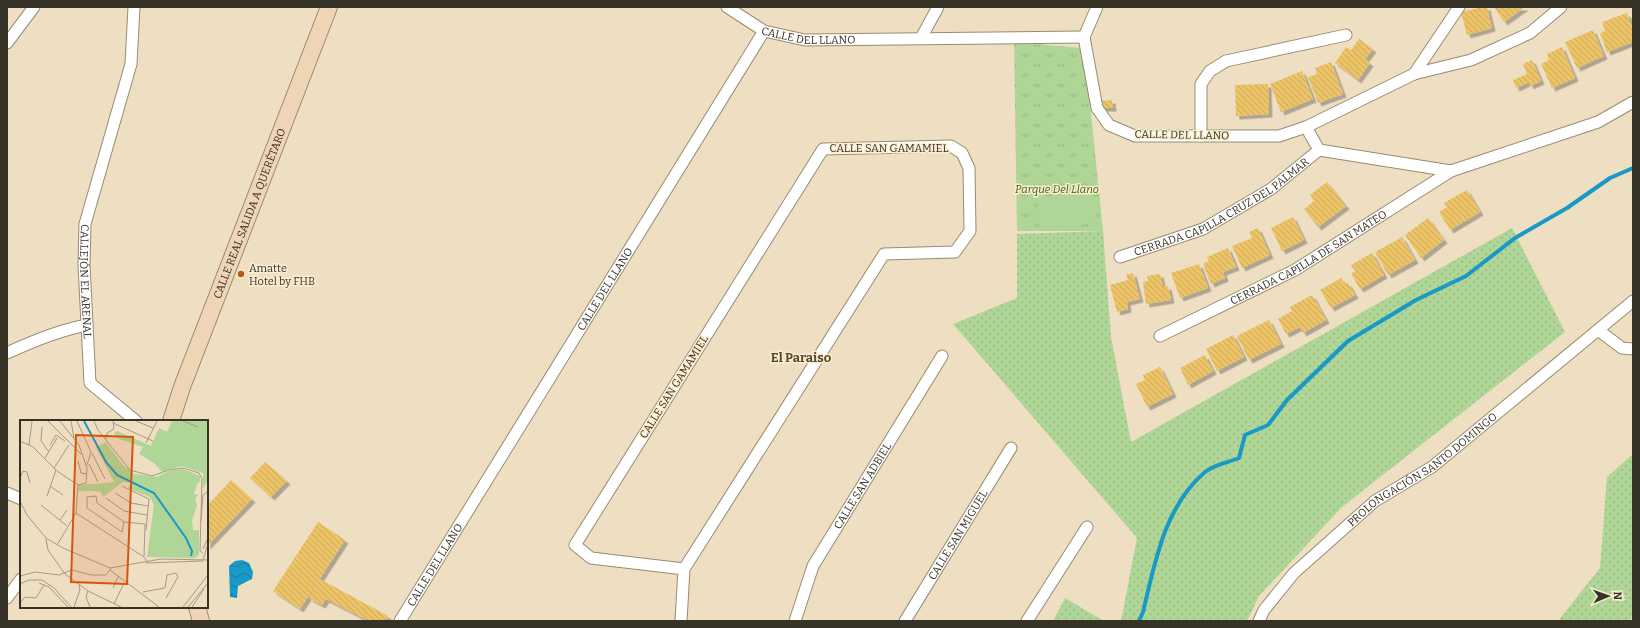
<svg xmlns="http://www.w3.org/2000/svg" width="1640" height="628" viewBox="0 0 1640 628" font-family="Bitter,serif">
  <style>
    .grass { fill: url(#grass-dots) }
    .park { fill: url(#park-tufts) }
    .garden { fill: #afd696 }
    .water { fill: url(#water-waves) }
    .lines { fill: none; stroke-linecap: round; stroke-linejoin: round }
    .stream { stroke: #1999c5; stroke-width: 4 }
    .building { fill: url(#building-back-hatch); filter: url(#shadow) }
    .street-casing { stroke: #988b71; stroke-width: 13 }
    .secondary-casing { stroke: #988b71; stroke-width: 18 }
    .street { stroke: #fff; stroke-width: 11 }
    .secondary { stroke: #f0d4b6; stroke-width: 16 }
    .poi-dot { fill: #bb5721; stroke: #fbedd0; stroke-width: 1.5 }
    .labels { text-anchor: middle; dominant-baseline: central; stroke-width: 3; stroke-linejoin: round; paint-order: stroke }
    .street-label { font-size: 11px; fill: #383327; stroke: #fbedd0 }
    .park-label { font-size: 11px; font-style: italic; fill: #37610c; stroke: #fbedd0 }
    .poi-label { font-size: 11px; fill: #383327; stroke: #fbedd0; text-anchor: start }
    .quarter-label { font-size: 13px; font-weight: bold; fill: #52462e; stroke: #fbedd0 }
    .inset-river { fill: none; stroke: #1999c5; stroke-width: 2 }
    .inset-road { fill: none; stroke: #a59a85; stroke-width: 1 }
    .view { fill: #d6550f; fill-opacity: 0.15; stroke: #d6550f; stroke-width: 2 }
    .inset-edge { fill: none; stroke: #383327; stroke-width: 2 }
  </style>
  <defs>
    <pattern id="grass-dots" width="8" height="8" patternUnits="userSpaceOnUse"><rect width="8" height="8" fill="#afd696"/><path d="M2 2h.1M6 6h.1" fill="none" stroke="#97b881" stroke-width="1.8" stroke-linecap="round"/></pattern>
    <pattern id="park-tufts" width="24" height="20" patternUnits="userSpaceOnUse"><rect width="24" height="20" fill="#afd696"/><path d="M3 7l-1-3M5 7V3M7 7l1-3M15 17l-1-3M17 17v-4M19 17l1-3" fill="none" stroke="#97b881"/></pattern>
    <pattern id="water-waves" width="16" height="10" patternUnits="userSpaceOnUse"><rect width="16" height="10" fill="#1999c5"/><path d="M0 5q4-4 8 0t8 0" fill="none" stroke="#177da0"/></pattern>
    <pattern id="building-back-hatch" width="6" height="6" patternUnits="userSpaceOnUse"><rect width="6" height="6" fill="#edc368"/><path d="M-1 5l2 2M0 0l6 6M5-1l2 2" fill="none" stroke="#cca85a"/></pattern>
    <filter id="shadow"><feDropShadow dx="3.5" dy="3.5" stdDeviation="0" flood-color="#0004"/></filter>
  </defs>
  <rect width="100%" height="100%" fill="#eedfc3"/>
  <g class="grass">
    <path d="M1512,228l53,104 -223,175 -83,89 -12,25h-126l16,-83 -184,-214 64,-26v-64l86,-3 8,106 20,105z"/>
    <path d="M1633,454v160l-3,7h-72l42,-53 7,-91z"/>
    <path d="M1065,598l39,23h-51z"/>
  </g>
  <path class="park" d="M1014,42l67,6 9,55 13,128h-86z"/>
  <path class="garden" d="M1093,192l4,31 -57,6 -3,-31z"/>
  <path class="water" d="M242,560l7,3 4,9 -1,7 -14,7 -1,12 -7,-1 -1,-31 6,-5z"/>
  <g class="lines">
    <path class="stream" d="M1139,621l4,-9c12,-49 21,-105 62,-140 8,-7 24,-10 34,-14l6,-23 23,-10 19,-25 61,-59 68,-41 50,-24 49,-38 52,-30 43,-30 23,-10"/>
  </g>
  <g class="building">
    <path d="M1483,7h4l5,21 -25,7 -6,-23z"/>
    <path d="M1494,7h31l-21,15z"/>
    <path d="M1627,13l6,16v13l-26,10 -7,-19 5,-2 -3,-9z"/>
    <path d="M1593,30l11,26 -27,12 -12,-26z"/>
    <path d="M1359,39l14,10 -8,10 5,4 -12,17 -23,-17 11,-16 5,3z"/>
    <path d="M1562,47l13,31 -23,10 -11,-24 8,-4 -2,-6z"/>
    <path d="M1532,60l9,21 -11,5 -1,-4 -13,6 -3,-8 14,-6 -4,-10z"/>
    <path d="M1331,62l12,32 -25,9 -10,-26 9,-3 -2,-6z"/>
    <path d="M1302,71l11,28 -32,13 -11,-28z"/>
    <path d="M1268,84l1,30 -33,2 -1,-31z"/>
    <path d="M1112,100l1,8h-13v-7z"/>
    <path d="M1327,182l19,24 -28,21 -14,-18 10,-8 -4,-6z"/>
    <path d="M1467,190l13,22 -30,18 -11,-18 8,-5 -3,-4z"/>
    <path d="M1293,217l11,23 -22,11 -11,-23z"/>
    <path d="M1428,218l16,22 -23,18 -16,-23z"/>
    <path d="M1258,228l12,27 -28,13 -10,-22 20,-8 -3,-6z"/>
    <path d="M1402,237l13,23 -27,15 -13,-23z"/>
    <path d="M1228,248l8,19 -13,5 2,6 -14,6 -8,-20 6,-3 -2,-4z"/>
    <path d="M1372,253l12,22 -24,14 -9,-15 4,-3 -4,-6z"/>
    <path d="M1199,264l9,24 -28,10 -9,-25z"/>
    <path d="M1133,273l7,26 -13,3 1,7 -11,3 -7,-27 18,-5 -2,-5z"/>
    <path d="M1160,274l3,13 5,-1 3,14 -25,4 -3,-22 5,-1 -1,-5z"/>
    <path d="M1341,278l4,6 3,-1 7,12 -24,13 -11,-18z"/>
    <path d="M1312,295l14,25 -23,13 -3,-6 -14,7 -8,-15 14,-8 -2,-4z"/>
    <path d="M1269,320l12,24 -32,16 -12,-24z"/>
    <path d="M1233,335l11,22 -27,14 -11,-22z"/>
    <path d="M1205,355l8,16 -25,14 -8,-17z"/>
    <path d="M1160,367l13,27 -26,13 -11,-23 9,-4 -2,-5z"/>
    <path d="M265,462l22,19 -16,16 -21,-19z"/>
    <path d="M231,480l21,19 -45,47v-40z"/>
    <path d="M318,522l27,18 -45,69 -27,-18z"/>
    <path d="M320,579l68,37 -3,5h-19l1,-1 -41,-21 -4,6 -13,-7z"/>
  </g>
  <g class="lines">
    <g class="street-casing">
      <g id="street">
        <path id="s1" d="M134,7l-3,57 -46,160 -1,41 6,118 46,38"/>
        <path id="s2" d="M727,7l37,24 41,9 279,-3"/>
        <path d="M1084,37l13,71 12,17 26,11h144l27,-9 108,-53 57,-14 59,-27 31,-26"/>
        <path d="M1084,37l13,-30"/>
        <path d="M921,38l17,-31"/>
        <path d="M7,43l27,-36"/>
        <path d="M1414,74l45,-67"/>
        <path d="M1306,127l13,23 132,21 147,-49 35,-20"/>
        <path d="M1201,136v-52l9,-13 16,-10 120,-26"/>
        <path id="s3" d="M1120,257l83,-28 68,-40 48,-39"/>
        <path d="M1598,330l24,18 11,1"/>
        <path id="s4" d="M1160,336l135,-66 156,-99"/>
        <path d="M7,353c26,-12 52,-23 80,-28"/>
        <path d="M7,493l14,6"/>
        <path d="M7,598l14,-19"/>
        <path id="s5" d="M400,621l364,-590"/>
        <path d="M681,621l3,-52 200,-315 71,-2 15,-21 -1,-63 -7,-15 -11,-7 -128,3 -248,396 16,13 93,11"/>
        <path id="s6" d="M795,621l18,-55 129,-210"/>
        <path id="s7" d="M905,621l106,-173"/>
        <path d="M1027,621l60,-94"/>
        <path id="s8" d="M1259,621l5,-11 30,-37 81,-72 57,-34 201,-166"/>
      </g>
    </g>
    <g class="secondary-casing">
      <g id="secondary">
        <path id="s9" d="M171,421l11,-34 147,-380"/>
        <path d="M197,607l4,14"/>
      </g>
    </g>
    <use href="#street" class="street"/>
    <use href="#secondary" class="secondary"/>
  </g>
  <circle class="poi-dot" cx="241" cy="274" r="4"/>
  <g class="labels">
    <g class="street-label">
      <text stroke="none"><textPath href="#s2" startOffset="89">CALLE DEL LLANO</textPath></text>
      <text transform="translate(1182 135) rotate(1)">CALLE DEL LLANO</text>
      <text x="889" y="148">CALLE SAN GAMAMIEL</text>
      <text stroke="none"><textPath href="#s3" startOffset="114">CERRADA CAPILLA CRUZ DEL PALMAR</textPath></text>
      <text stroke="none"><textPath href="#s9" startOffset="222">CALLE REAL SALIDA A QUERÉTARO</textPath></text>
      <text stroke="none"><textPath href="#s4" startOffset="168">CERRADA CAPILLA DE SAN MATEO</textPath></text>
      <text stroke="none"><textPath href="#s1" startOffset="281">CALLEJÓN EL ARENAL</textPath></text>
      <text stroke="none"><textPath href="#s5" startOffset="390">CALLE DEL LLANO</textPath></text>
      <text transform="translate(674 387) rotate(-58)">CALLE SAN GAMAMIEL</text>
      <text stroke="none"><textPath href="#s8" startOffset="225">PROLONGACIÓN SANTO DOMINGO</textPath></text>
      <text stroke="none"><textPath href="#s6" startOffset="152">CALLE SAN ADBIEL</textPath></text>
      <text stroke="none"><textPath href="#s7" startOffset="101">CALLE SAN MIGUEL</textPath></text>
      <text stroke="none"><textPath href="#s5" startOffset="66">CALLE DEL LLANO</textPath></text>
    </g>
    <g class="park-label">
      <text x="1057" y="189">Parque Del Llano</text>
    </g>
    <g class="poi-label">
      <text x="249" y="268">Amatte<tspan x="249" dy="13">Hotel by FHB</tspan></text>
    </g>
    <g class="quarter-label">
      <text x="801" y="357">El Paraiso</text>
    </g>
  </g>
  <g transform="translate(20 420)">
    <rect width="188" height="188" fill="#eedfc3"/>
    <path d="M152,1h36v58l-5,10v-16l-21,-7 -20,6 -8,-9 -15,-9 4,-7 -24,-8 -5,-6 3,-2 34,15 8,-18 8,4zM86,22l15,21 13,11 23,3 12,-6 14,-2 17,7v6h-2l-4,12 4,1 -3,4 2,7 -5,14 1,10h6v24l-4,4 -48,-1 7,-52 -4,-8 -22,-9 3,-5 -8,-1 -20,15 -2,-5 -6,-1v-7l19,-2 -18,-35z" fill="#afd696"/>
    <path d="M75,64v7h-17l1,-6z" fill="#afd696"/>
    <path class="inset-river" d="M64,1l22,41 11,13 37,18 32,45 6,13 -1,5"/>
    <path class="inset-road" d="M28,1l33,33M40,1l19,24 8,23 -1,15 -8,2M51,1l3,17M57,1l14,31 -4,13M74,1l4,9 32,40 22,6 17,-6 14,-2 16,5 3,6 -2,72 3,2M116,1l17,7M163,1l15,6M93,3l40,18M22,7l-1,14 8,11M86,19l1,-6 7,-4 -1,-8M0,21l13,6 24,24 21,14M126,23l11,-22M9,25l3,-24M30,25l6,-10 9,6M72,33l13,26M25,38l12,-20M58,41l3,12 6,1M69,44l9,18M34,48l15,-23M0,58l3,-7 4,1 3,11M30,66l13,9M102,66l27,13 -3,31M95,73l16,10 17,3M27,76l9,-26M86,78l18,13 23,4M0,81l7,14 19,23 17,10 47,20 51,-9 47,1M21,85l26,21M56,93l68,44 3,4M40,100l7,-10M181,101l2,-26 4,-3M104,102l-2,10 -35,-24v-11l9,-1 1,7 27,19 21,2M26,119l2,11 17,24 23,17 33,16M37,125l19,-32 2,-28M183,129l5,-11M124,136l1,-32M183,140l5,-16M126,143l57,-2M90,150l49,37M0,156l15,-4 24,3 13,-5 19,5h15l5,-7M19,163l10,4 19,20M0,164l9,-4h13l12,8 17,19M93,168l5,-11M68,171l-2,6 4,10M123,172l22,-4 2,-13 9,-2 2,4 -12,21M0,183l5,-6 11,1 8,-13M94,184l10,-21M54,187l6,-17 -1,-5M163,187l25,-32M168,187l20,-24M172,187l12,-18"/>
    <path class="view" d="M56,15l57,2 -6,147 -56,-2z"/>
    <rect width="188" height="188" class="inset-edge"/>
  </g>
  <rect width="1640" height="628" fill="none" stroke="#383327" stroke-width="16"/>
  <g transform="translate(1608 596) rotate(88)" stroke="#fbedd0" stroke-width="3" paint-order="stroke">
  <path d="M0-3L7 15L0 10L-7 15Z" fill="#383327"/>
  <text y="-6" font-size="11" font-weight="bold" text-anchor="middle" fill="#383327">N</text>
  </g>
</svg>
